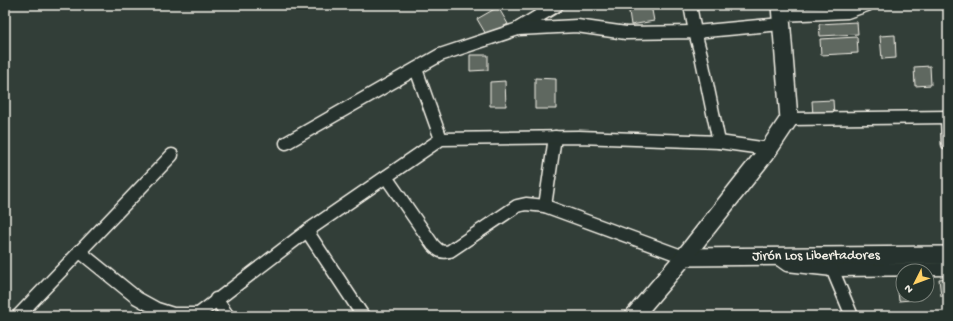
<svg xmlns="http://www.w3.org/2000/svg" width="953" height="321" viewBox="0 0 953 321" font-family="'Gochi Hand',sans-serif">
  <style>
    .building { fill: #5f6861; stroke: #f4f1e8 }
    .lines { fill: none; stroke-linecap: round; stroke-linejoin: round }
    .street-casing { stroke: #f4f1e8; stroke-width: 15 }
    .secondary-casing { stroke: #f4f1e8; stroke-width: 20 }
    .street { stroke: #26332d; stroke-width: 12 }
    .secondary { stroke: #26332d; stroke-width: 17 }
    .labels { text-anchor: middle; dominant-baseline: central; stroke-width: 4; stroke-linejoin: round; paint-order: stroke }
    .street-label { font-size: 14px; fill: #f4f1e8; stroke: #26332d }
  </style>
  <rect width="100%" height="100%" fill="#323e38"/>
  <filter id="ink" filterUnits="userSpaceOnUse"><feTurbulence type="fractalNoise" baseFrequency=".025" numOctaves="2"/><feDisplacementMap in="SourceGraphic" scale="8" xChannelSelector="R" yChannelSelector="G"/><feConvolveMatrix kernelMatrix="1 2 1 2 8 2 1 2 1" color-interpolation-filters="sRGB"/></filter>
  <g filter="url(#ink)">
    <g class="building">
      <path d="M531,5h13l-10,6z"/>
      <path d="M628,5h23l3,16 -23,4z"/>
      <path d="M498,7l10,17 -21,12 -10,-17z"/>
      <path d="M857,22l1,12 -38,2 -1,-12z"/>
      <path d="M895,35l1,23 -14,1 -2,-23z"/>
      <path d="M857,37l1,16 -37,2 -1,-16z"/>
      <path d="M470,55h18v15l-18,1z"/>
      <path d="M930,66l1,19 -16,1 -1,-19z"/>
      <path d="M535,78l21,1v30h-21z"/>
      <path d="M505,81l1,25h-16v-24z"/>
      <path d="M833,100l1,15 -21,1 -1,-15z"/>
      <path d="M948,278v17l-7,1 -2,-17z"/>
      <path d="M903,282v13h19v4l-23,2 -2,-18z"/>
    </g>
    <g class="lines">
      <g class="street-casing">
        <g id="street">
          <path d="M690,5l5,27 86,-8"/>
          <path d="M781,15l66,-3 20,-7"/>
          <path d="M519,28l38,-23"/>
          <path d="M416,69l25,70"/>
          <path d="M947,117l1,27"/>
          <path d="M789,119l159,-2"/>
          <path d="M555,137l-10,69 139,51"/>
          <path d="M286,143l154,-88 78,-26 59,-3 49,7 69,-1 6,23 18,87"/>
          <path d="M386,177l47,68c6,6 8,8 17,6l67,-45 9,-2 19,2"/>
          <path d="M307,231l56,85"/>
          <path d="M79,251l58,47 20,11 16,5h25"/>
          <path d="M773,255l14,10 46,5 115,-1"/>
          <path d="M830,264l22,52"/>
          <path d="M216,299l12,17"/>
          <path d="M18,316l154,-161"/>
          <path d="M196,316l111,-85 134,-92 138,-2 140,5 50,7"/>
        </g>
      </g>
      <g class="secondary-casing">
        <g id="secondary">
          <path id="s1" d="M684,257l264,-2"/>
          <path d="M634,316l50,-59 85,-108 20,-30 -9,-114"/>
        </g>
      </g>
      <use href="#street" class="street"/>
      <use href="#secondary" class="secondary"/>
    </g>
  </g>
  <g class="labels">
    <g class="street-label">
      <text stroke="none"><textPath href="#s1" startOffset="132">Jirón Los Libertadores</textPath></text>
    </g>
  </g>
  <rect width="953" height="321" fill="none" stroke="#26332d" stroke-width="20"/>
  <rect x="10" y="10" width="933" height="301" fill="none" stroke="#f4f1e8" stroke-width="1.5" filter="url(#ink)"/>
  <g transform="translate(915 283) rotate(228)"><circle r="19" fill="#26332d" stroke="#787f78"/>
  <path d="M0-3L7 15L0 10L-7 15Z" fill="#ffd166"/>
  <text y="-6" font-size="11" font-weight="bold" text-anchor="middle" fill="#f4f1e8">N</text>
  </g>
</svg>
